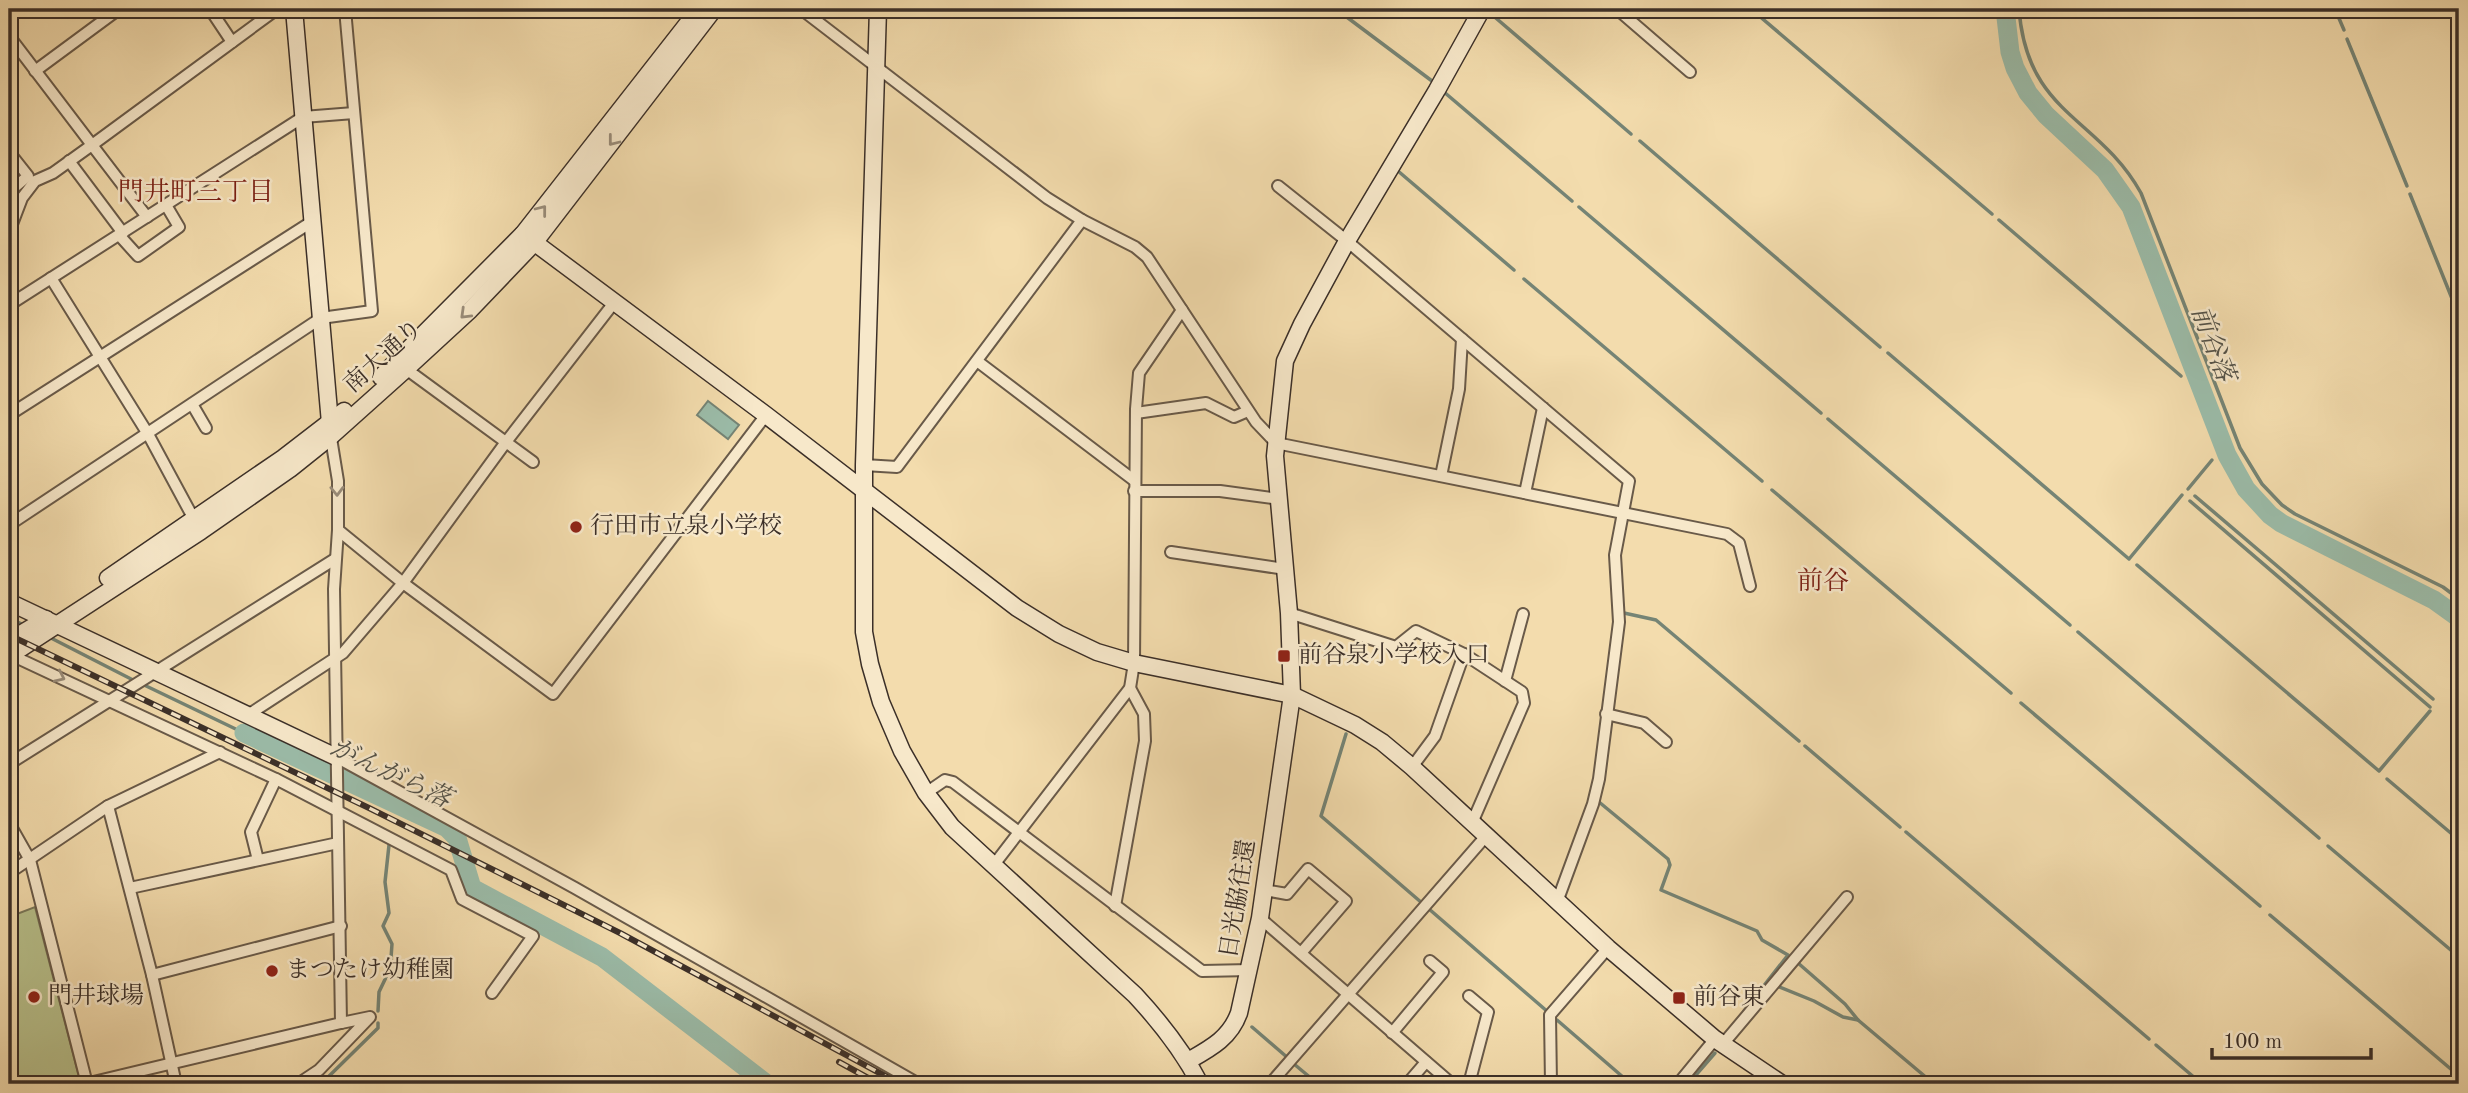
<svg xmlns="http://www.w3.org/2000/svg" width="2468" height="1093" viewBox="0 0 2468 1093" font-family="'Old Standard TT','Noto Serif JP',serif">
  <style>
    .green { fill: #b8c18c; stroke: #7a785a; stroke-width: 2 }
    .water { fill: #9bbca9; stroke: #758475; stroke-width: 2 }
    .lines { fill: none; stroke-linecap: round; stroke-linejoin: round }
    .stream { stroke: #758475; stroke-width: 3.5 }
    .river { stroke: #9bbca9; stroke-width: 19 }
    .street-casing { stroke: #695a49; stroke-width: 14 }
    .secondary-casing { stroke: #3b2f28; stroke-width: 19 }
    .street { stroke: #f7e8ca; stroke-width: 10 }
    .secondary { stroke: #f7e8ca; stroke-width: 16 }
    .rail-casing { stroke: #3b2f28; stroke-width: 6 }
    .rail { stroke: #f7e8ca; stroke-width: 3.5; stroke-dasharray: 10; stroke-linecap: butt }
    .oneway { stroke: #998c79 }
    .poi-dot { fill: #8f2418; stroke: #f7e8ca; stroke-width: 2.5 }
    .labels { text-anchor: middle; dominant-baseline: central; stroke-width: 5; stroke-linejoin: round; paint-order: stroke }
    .street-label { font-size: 24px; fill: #3b2f28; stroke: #f7e8ca }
    .poi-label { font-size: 24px; fill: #3b2f28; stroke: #f7e8ca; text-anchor: start }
    .neighbourhood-label { font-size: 26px; fill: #7a1f14; stroke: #f7e8ca }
    .water-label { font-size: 26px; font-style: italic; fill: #535248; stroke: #f7e8ca }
  </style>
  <rect width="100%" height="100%" fill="#f3dcad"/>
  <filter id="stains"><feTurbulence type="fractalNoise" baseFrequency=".00286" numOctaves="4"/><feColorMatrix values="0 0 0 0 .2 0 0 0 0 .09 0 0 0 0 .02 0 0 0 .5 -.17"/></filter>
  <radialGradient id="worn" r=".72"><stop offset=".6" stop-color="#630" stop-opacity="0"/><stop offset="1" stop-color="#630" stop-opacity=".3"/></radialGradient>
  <path class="green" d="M35,907l44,170 -29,7h-41v-167z"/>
  <path class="water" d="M708,401l31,24 -11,14 -31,-24z"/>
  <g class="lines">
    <g class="stream">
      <path d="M1336,9l96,72"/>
      <path d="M1751,9l241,205"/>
      <path d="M2019,9c8,106 79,107 122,184l99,255 22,36 20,21 13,9 148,73 16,12"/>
      <path d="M2335,9l9,21"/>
      <path d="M1490,13l141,121"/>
      <path d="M2347,39l60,147"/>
      <path d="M1444,92l128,109"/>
      <path d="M1640,141l240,206"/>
      <path d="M1398,171l116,99"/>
      <path d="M2410,194l49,122"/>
      <path d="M1579,207l242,206"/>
      <path d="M1999,220l182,156"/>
      <path d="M1524,279l238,202"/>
      <path d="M1888,353l241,206 53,-64"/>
      <path d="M1828,419l242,206"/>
      <path d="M2188,489l24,-29"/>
      <path d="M1772,490l239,203"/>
      <path d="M2195,496l238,203"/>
      <path d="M2190,501l240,206"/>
      <path d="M2137,565l242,206 51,-60"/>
      <path d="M1624,613l32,7 143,121"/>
      <path d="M9,618l17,8"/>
      <path d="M2078,632l241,206"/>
      <path d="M49,637l86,44"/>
      <path d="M142,684l102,49"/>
      <path d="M2021,703l239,203"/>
      <path d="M1346,734l-25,82 101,87"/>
      <path d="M1805,746l95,81"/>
      <path d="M2387,779l72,61"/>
      <path d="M1599,802l69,57 2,6 -9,25 96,41 5,9 26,15 -44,56"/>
      <path d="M1906,832l243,207"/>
      <path d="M2328,846l131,111"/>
      <path d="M1429,909l119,103"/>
      <path d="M2270,915l189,161"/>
      <path d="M1798,963l47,41 13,16 76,64"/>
      <path d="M1777,986l37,15 29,16 15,3"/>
      <path d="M378,1011l1,-19 10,-21 2,-13 1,-14 -9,-18 6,-13 -4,-31 4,-37"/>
      <path d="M1557,1020l74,64"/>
      <path d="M1252,1027l36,31"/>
      <path d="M2156,1045l46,39"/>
      <path d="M1294,1064l24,20"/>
      <path d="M321,1084l57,-56v-5"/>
      <path d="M1688,1084l27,-31"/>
    </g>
    <g class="river">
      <path d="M2005,9l5,43 5,16 13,25 18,22 59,55 26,37 96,248 19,34 24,26 11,8 153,77 25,18"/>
      <path d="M244,733l203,95 10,10 15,50 130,69 165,127"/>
    </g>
    <g class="street-casing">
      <g id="street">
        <path d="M210,9l22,33"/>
        <path d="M801,9l246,189 35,22 53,27 12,10 109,165 20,21 451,91 12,9 11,43"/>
        <path d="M1617,9l73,63"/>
        <path d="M9,36l83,109 185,-136"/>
        <path d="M35,71l84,-62"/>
        <path d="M9,152l19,24 -19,16"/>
        <path d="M69,161l54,72"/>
        <path d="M1278,186l69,55 282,240 -14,74 4,67 -20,157 -6,25 -36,98"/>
        <path d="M9,232l13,-34 13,-17 18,-8 39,-28 55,72"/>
        <path d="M119,235l19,21 41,-29 -13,-22"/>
        <path d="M51,278l97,156 48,89"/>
        <path d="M9,305l294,-188 51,-4"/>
        <path d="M977,361l158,120"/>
        <path d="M402,366l131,96"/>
        <path d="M192,404l14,24"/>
        <path d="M1136,413l70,-10 28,14 14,-6"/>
        <path d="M9,415l304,-194"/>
        <path d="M864,465l33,2 185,-247"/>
        <path d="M1441,476l18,-87 3,-50"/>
        <path d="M1134,491h86l59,8"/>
        <path d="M1525,493l18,-85"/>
        <path d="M9,525l312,-207 51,-7 -27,-302"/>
        <path d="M338,530l65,53 150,111 213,-279"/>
        <path d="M1171,552l114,17"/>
        <path d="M1289,613l107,34 20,-16 48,23 58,38 2,11 -52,120"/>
        <path d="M11,655l265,124 175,91 11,29 71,37 -41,57"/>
        <path d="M1505,681l18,-67"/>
        <path d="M1606,714l38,9 22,19"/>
        <path d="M248,715l95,-62 60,-70 103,-141 107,-138"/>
        <path d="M336,757l239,131 344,196"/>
        <path d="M9,764l326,-205"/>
        <path d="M1412,767l23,-31 29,-82"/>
        <path d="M926,793l19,-13 8,2 249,189 48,-1"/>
        <path d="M108,806l44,169 24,109"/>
        <path d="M9,823l21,37 57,224"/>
        <path d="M258,860l-7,-28 25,-53"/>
        <path d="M993,866l137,-178 4,-25 2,-254 3,-36 43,-63"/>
        <path d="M9,873l99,-67 112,-54"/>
        <path d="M130,888l208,-45"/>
        <path d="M1264,890l23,4 21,-25 38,32 -45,52"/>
        <path d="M1115,906l30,-165 -1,-27 -14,-26"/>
        <path d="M1260,918l192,166"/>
        <path d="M152,975l189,-49"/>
        <path d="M1392,1033l51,-61 -13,-11"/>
        <path d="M1723,1044l124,-147"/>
        <path d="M85,1084l256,-61 -7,-434 4,-59v-49l-8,-49"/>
        <path d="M298,1084l21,-14 51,-53 -29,6"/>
        <path d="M1270,1084l216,-248"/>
        <path d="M1407,1084l19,-22"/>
        <path d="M1469,1084l19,-72 -19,-16"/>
        <path d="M1551,1084l-1,-69 58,-67"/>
        <path d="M1678,1084l37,-45"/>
      </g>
    </g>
    <g class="secondary-casing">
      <g id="secondary">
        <path d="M294,9l36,414"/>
        <path d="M878,9l-14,456v167l6,32 11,38 21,49 24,42 26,34 183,168c26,28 48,56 65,89"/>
        <path d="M523,234l243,181 251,193 42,26 38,18 37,11 158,32 63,30 27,17 30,25 196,181 107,91 67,45"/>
        <path d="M381,377l142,-143 176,-225"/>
        <path d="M108,578l175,-120 61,-47"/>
        <path d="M9,602l327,155"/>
        <path d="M9,641l37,-22"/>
        <path d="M9,656l192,-125 89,-62 40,-32 76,-68 64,-59 64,-67 180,-234"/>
        <path d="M1188,1061c23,-13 42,-23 51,-48l21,-95 32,-223 -3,-82 -14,-157 10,-95 17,-37 45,-83 90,-151 45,-81"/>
      </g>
    </g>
    <use href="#street" class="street"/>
    <use href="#secondary" class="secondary"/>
    <g class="rail-casing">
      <g id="rail">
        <path d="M9,635l360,173 251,125 280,151"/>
        <path d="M839,1062l40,22"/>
      </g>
    </g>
    <use href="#rail" class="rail"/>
  </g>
  <defs><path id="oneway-chevron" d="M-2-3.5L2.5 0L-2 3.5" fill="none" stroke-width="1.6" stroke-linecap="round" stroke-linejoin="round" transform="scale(1.75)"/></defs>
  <g class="oneway">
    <use href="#oneway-chevron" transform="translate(613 141) rotate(128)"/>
    <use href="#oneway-chevron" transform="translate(542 210) rotate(-52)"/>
    <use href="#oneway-chevron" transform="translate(465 314) rotate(136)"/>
    <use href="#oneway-chevron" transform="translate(337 491) rotate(89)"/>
    <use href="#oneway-chevron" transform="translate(60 677) rotate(25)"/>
  </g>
  <g class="poi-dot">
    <circle cx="576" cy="527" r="7"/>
    <rect x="1277" y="649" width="14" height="14" rx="3.5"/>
    <circle cx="272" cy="971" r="7"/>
    <circle cx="34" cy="997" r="7"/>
    <rect x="1672" y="991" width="14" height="14" rx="3.5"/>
  </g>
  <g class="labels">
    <g class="street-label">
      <text transform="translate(384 357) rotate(-42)">南大通り</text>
      <text transform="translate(1239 899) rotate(-81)">日光脇往還</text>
    </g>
    <g class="poi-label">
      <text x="590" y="527">行田市立泉小学校</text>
      <text x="1298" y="656">前谷泉小学校入口</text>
      <text x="286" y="971">まつたけ幼稚園</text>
      <text x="48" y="997">門井球場</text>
      <text x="1693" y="998">前谷東</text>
    </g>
    <g class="neighbourhood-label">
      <text x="196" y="193">門井町三丁目</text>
      <text x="1823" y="582">前谷</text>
    </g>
    <g class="water-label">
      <text transform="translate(2212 344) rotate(69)">前谷落</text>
      <text transform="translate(390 774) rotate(25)">がんがら落</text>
    </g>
  </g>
  <rect width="2468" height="1093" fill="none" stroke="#f3dcad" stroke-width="35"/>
  <rect x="10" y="10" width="2447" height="1072" fill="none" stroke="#3b2f28" stroke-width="3.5"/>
  <rect x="18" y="18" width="2433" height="1058" fill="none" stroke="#3b2f28" stroke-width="2"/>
  <path d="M2212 1048v10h159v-10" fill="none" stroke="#3b2f28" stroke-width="3.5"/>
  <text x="2223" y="1048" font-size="21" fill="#3b2f28" stroke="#f7e8ca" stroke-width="5" paint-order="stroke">100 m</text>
  <rect width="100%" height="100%" filter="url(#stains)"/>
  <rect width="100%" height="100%" fill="url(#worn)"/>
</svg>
